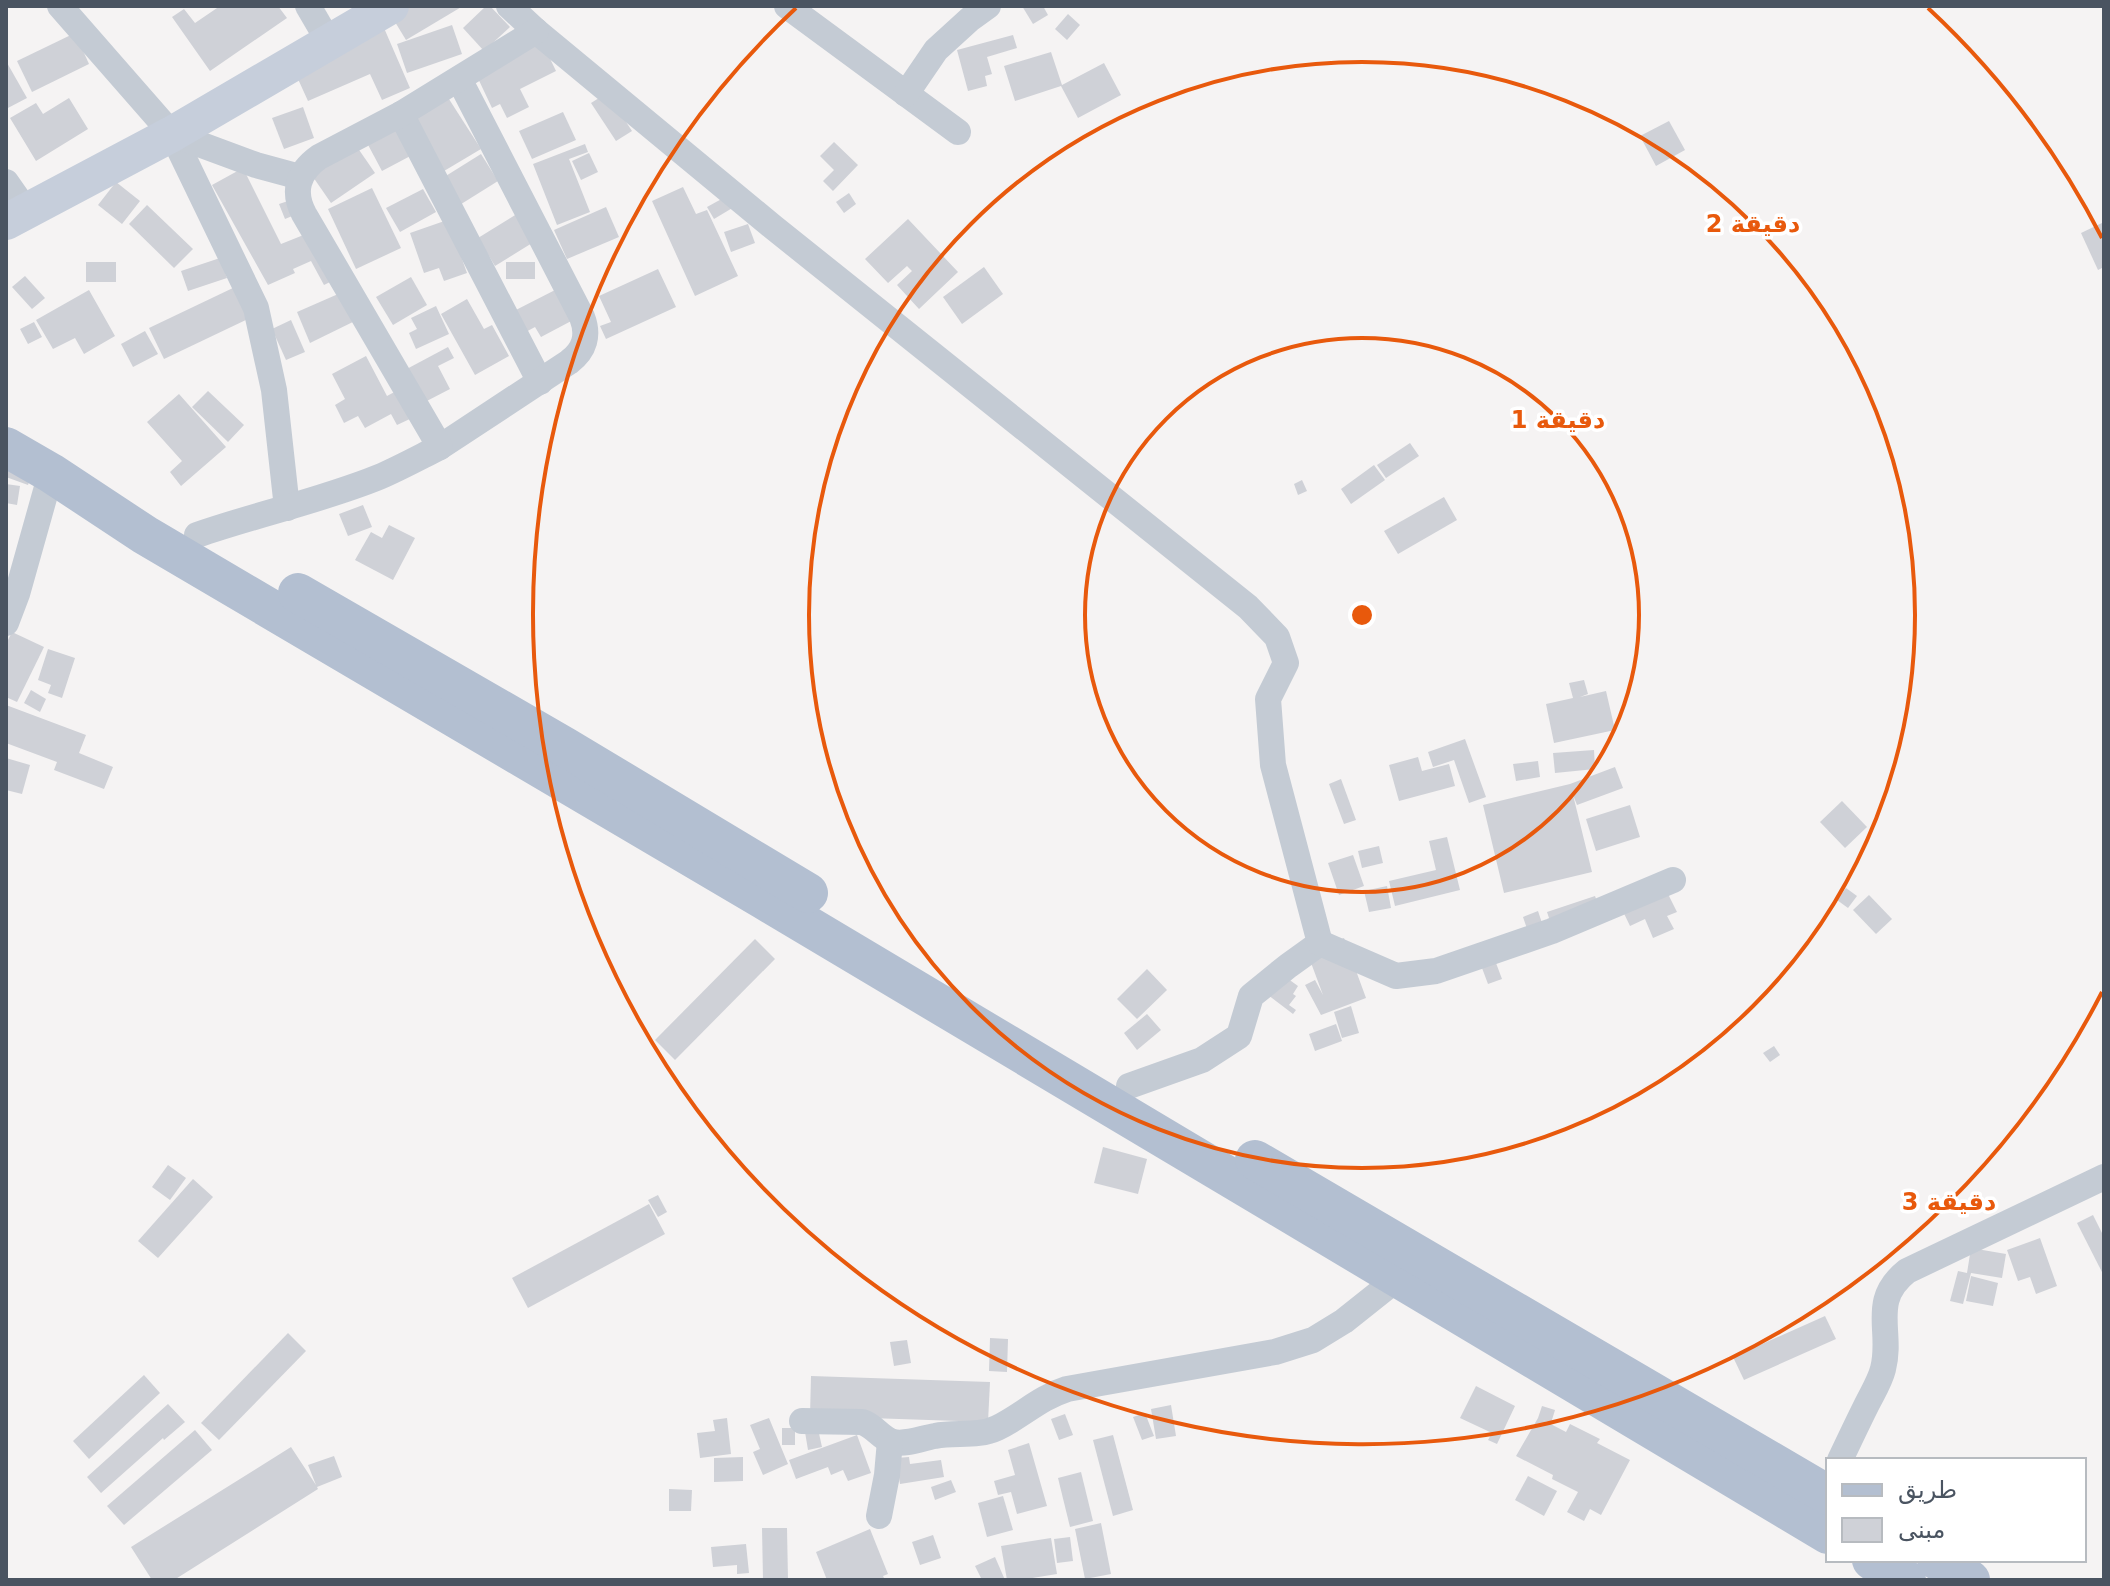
<svg xmlns="http://www.w3.org/2000/svg" width="2110" height="1586" viewBox="0 0 2110 1586" font-family="'DejaVu Sans',Vazirmatn,sans-serif">
  <style>
    .building { fill: #cfd1d7 }
    .lines { fill: none; stroke-linecap: round; stroke-linejoin: round }
    .street { stroke: #c4cbd4; stroke-width: 26 }
    .secondary { stroke: #c6cedb; stroke-width: 36 }
    .primary { stroke: #b3bfd1; stroke-width: 40 }
    .ring { fill: none; stroke: #e8590c; stroke-width: 4 }
    .centre { fill: #e8590c; stroke: #fff; stroke-width: 4 }
    .ring-label { font-size: 24px; text-anchor: middle; font-weight: bold; fill: #e8590c; stroke: #fff; stroke-width: 7; stroke-linejoin: round; paint-order: stroke }
  </style>
  <rect width="100%" height="100%" fill="#f5f3f3"/>
  <g class="building">
    <path d="M220,6h58l9,12 -77,53 -38,-54 12,-8 11,14z"/>
    <path d="M411,6h52l-57,34 -14,-23z"/>
    <path d="M486,6h4l20,21 -26,24 -21,-23z"/>
    <path d="M1022,6h21l5,9 -15,9z"/>
    <path d="M1068,14l12,11 -13,15 -12,-11z"/>
    <path d="M452,25l10,29 -55,19 -10,-29z"/>
    <path d="M384,28l26,60 -28,12 -12,-26 -62,27 -15,-33z"/>
    <path d="M75,33l14,31 -57,28 -15,-31z"/>
    <path d="M1013,35l4,13 -30,9 5,17 -7,2 2,10 -19,5 -11,-41z"/>
    <path d="M541,40l15,31 -36,18 9,18 -22,11 -7,-14 -8,4 -17,-36z"/>
    <path d="M1051,52l11,33 42,-22 17,32 -43,23 -17,-32 -46,15 -11,-35z"/>
    <path d="M6,61l21,37 -21,11z"/>
    <path d="M607,93l25,38 -16,10 -25,-38z"/>
    <path d="M447,96l34,53 -37,22 -33,-53z"/>
    <path d="M69,98l19,31 -52,32 -26,-43 26,-15 7,11z"/>
    <path d="M303,107l11,31 -30,11 -12,-31z"/>
    <path d="M563,112l13,28 -44,19 -13,-28z"/>
    <path d="M1669,121l16,29 -29,16 -16,-30z"/>
    <path d="M401,123l15,30 -34,18 -16,-30z"/>
    <path d="M834,142l24,23 -25,26 -10,-10 11,-11 -14,-14z"/>
    <path d="M355,144l20,29 -44,30 -20,-29z"/>
    <path d="M585,144l3,8 -19,7 21,53 -33,13 -24,-61z"/>
    <path d="M589,153l9,19 -17,8 -9,-19z"/>
    <path d="M481,154l17,27 -40,25 -17,-27z"/>
    <path d="M243,168l38,76 30,-12 25,47 -12,6 -13,-24 -18,8 2,4 -27,12 -56,-100z"/>
    <path d="M116,182l24,19 -18,23 -24,-19z"/>
    <path d="M683,187l13,27 11,-4 31,66 -43,20 -43,-95z"/>
    <path d="M372,188l29,60 -45,21 -28,-60z"/>
    <path d="M423,189l13,23 -36,20 -14,-24z"/>
    <path d="M849,193l7,11 -12,9 -8,-11z"/>
    <path d="M727,196l7,11 -20,12 -7,-12z"/>
    <path d="M291,200l6,14 -12,5 -6,-15z"/>
    <path d="M147,205l46,44 -19,19 -45,-44z"/>
    <path d="M606,207l13,30 -52,22 -13,-29z"/>
    <path d="M520,212l17,28 -42,26 -17,-28z"/>
    <path d="M453,218l5,30 9,25 -23,8 -5,-13 -15,5 -14,-40z"/>
    <path d="M908,219l50,53 -39,37 -22,-24 15,-14 -5,-5 -19,17 -23,-24z"/>
    <path d="M2104,222v45l-6,3 -17,-37z"/>
    <path d="M748,224l7,19 -24,9 -7,-20z"/>
    <path d="M220,258l7,20 -39,13 -7,-20z"/>
    <rect x="86" y="262" width="30" height="20"/>
    <rect x="506" y="262" width="29" height="17"/>
    <path d="M984,267l19,27 -41,30 -19,-27z"/>
    <path d="M658,269l18,38 -70,32 -6,-13 11,-4 -12,-26z"/>
    <path d="M25,276l20,22 -13,11 -20,-22z"/>
    <path d="M411,277l16,28 -34,20 -17,-28z"/>
    <path d="M235,287l15,31 -86,41 -15,-31z"/>
    <path d="M559,288l16,31 -34,18 -6,-10 -13,7 -12,-21z"/>
    <path d="M89,290l26,46 -31,18 -9,-16 -22,11 -17,-29z"/>
    <path d="M345,291l16,27 -51,25 -13,-31z"/>
    <path d="M467,299l17,30 8,-4 17,31 -34,19 -34,-61z"/>
    <path d="M436,306l13,28 -33,15 -7,-16 8,-4 -6,-11z"/>
    <path d="M291,320l14,32 -19,8 -14,-31z"/>
    <path d="M34,322l8,15 -14,7 -8,-15z"/>
    <path d="M145,331l13,23 -25,13 -12,-23z"/>
    <path d="M448,347l6,11 -16,8 12,23 -29,15 -18,-33z"/>
    <path d="M366,356l21,40 13,-7 14,28 -17,8 -6,-11 -26,14 -7,-12 -14,7 -9,-18 10,-6 -13,-25z"/>
    <path d="M208,391l36,34 -16,17 -36,-35z"/>
    <path d="M179,394l47,53 -45,39 -11,-14 12,-11 -35,-39z"/>
    <path d="M1410,443l9,13 -33,22 -9,-13z"/>
    <path d="M6,455l29,10 -7,20 -22,-8z"/>
    <path d="M1374,465l11,15 -34,24 -10,-15z"/>
    <path d="M1302,480l5,11 -9,4 -4,-11z"/>
    <path d="M6,484l14,2 -3,19 -11,-2z"/>
    <path d="M1444,497l13,23 -59,34 -14,-23z"/>
    <path d="M363,505l9,22 -24,9 -9,-22z"/>
    <path d="M389,525l26,13 -22,42 -38,-20 16,-28 11,6z"/>
    <path d="M12,632l32,15 -27,55 -11,-5v-53z"/>
    <path d="M48,649l27,9 -13,40 -14,-5 3,-8 -13,-5z"/>
    <path d="M1584,680l4,14 -8,3 26,-6 9,39 -61,13 -8,-39 27,-6 -4,-15z"/>
    <path d="M31,690l15,9 -6,13 -16,-9z"/>
    <path d="M6,705l80,30 -7,18 34,14 -9,22 -50,-19 3,-8 -51,-19z"/>
    <path d="M1465,739l21,58 -17,6 -15,-43 -21,7 -5,-15z"/>
    <path d="M1594,750l1,19 -40,4 -2,-20z"/>
    <path d="M1418,757l4,14 27,-7 6,22 -56,15 -10,-36z"/>
    <path d="M6,758l24,7 -8,29 -16,-4z"/>
    <path d="M1538,761l2,16 -24,4 -3,-17z"/>
    <path d="M1615,767l8,21 -46,17 -4,-10 19,77 -88,21 -21,-88 87,-21z"/>
    <path d="M1341,779l15,41 -12,4 -15,-40z"/>
    <path d="M1842,801l25,26 -22,21 -25,-26z"/>
    <path d="M1630,805l10,32 -44,14 -10,-32z"/>
    <path d="M1447,837l13,53 -65,16 -6,-25 47,-11 -7,-29z"/>
    <path d="M1379,846l4,17 -21,5 -4,-17z"/>
    <path d="M1353,855l11,31 -25,9 -11,-32z"/>
    <path d="M1387,886l4,22 -22,4 -5,-21z"/>
    <path d="M1665,888l12,24 -10,4 7,13 -21,9 -8,-19 -15,7 -11,-23z"/>
    <path d="M1846,888l11,8 -9,12 -11,-8z"/>
    <path d="M1869,895l23,24 -16,15 -23,-24z"/>
    <path d="M1595,896l8,23 -48,17 -8,-24z"/>
    <path d="M1538,911l11,33 -15,5 -11,-32z"/>
    <path d="M1344,938l22,60 -45,17 -16,-30 10,-5 8,15 -16,-43z"/>
    <path d="M755,939l20,20 -100,101 -20,-20z"/>
    <path d="M1496,963l6,16 -14,5 -6,-16z"/>
    <path d="M1273,968l25,18 -5,8 3,2 -7,9 7,5 -3,4 -34,-26z"/>
    <path d="M1147,969l20,21 -30,29 -20,-20z"/>
    <path d="M1351,1006l8,27 -17,5 -8,-26z"/>
    <path d="M1147,1014l14,16 -24,20 -13,-17z"/>
    <path d="M1336,1024l6,17 -27,10 -6,-17z"/>
    <path d="M1774,1046l6,9 -10,7 -7,-9z"/>
    <path d="M1103,1147l44,12 -9,35 -44,-11z"/>
    <path d="M168,1165l18,13 -16,22 -18,-13z"/>
    <path d="M193,1179l20,18 -55,61 -20,-17z"/>
    <path d="M658,1195l9,17 -9,5 -10,-17z"/>
    <path d="M649,1204l16,30 -137,74 -16,-30z"/>
    <path d="M2093,1215l11,22v39l-27,-53z"/>
    <path d="M2040,1238l17,48 -21,8 -6,-17 -12,4 -11,-31z"/>
    <path d="M1971,1248l35,6 -4,24 -31,-5 -8,31 -13,-3 8,-30 9,2z"/>
    <path d="M1971,1276l27,7 -5,23 -27,-5z"/>
    <path d="M1825,1316l11,23 -92,41 -11,-23z"/>
    <path d="M288,1333l18,18 -87,89 -18,-17z"/>
    <path d="M990,1338l18,1 -1,33 -18,-1z"/>
    <path d="M907,1340l4,23 -17,3 -4,-24z"/>
    <path d="M144,1375l16,18 -71,66 -16,-18z"/>
    <path d="M811,1376l179,6 -2,40 -178,-6z"/>
    <path d="M1476,1386l39,20 -18,38 -9,-4 4,-7 -32,-15z"/>
    <path d="M168,1404l17,18 -21,18 -1,-2 -62,55 -14,-16z"/>
    <path d="M1171,1405l5,31 -20,3 -5,-30z"/>
    <path d="M1542,1406l13,4 -4,13 -8,-3 23,12 4,-8 30,15 -3,4 33,17 -29,55 -11,-6 -6,12 -17,-9 11,-20 -26,-13 1,-4 -37,-19 22,-38z"/>
    <path d="M1145,1413l9,23 -12,4 -9,-23z"/>
    <path d="M1065,1414l8,21 -14,5 -8,-21z"/>
    <path d="M727,1418l4,36 -31,4 -3,-25 18,-2 -2,-11z"/>
    <path d="M769,1418l19,46 -25,11 -10,-23 7,-3 -10,-24z"/>
    <rect x="782" y="1428" width="13" height="17"/>
    <path d="M818,1429l4,18 -14,3 -3,-18z"/>
    <path d="M195,1430l17,20 -88,75 -17,-19z"/>
    <path d="M857,1435l14,38 -23,8 -5,-11 -12,5 -3,-8 -32,12 -7,-19z"/>
    <path d="M1113,1435l20,75 -20,6 -20,-76z"/>
    <path d="M1029,1443l18,63 -30,8 -6,-22 -13,3 -4,-14 21,-6 -7,-25z"/>
    <path d="M291,1447l25,38 -8,-20 26,-9 8,21 -25,10 1,2 -144,91h-22l-21,-33z"/>
    <path d="M743,1457v24l-29,1v-24z"/>
    <path d="M909,1457l1,7 31,-4 3,17 -44,7 -4,-26z"/>
    <path d="M1081,1472l12,49 -23,6 -12,-49z"/>
    <path d="M1528,1476l29,15 -13,25 -29,-16z"/>
    <path d="M951,1480l5,12 -21,8 -4,-13z"/>
    <path d="M669,1489l23,1 -1,21h-22z"/>
    <path d="M1003,1496l10,34 -26,7 -9,-34z"/>
    <path d="M1101,1523l10,51 -26,5 -10,-50z"/>
    <path d="M762,1528h25l1,52h-25z"/>
    <path d="M870,1529l18,45 -5,2 2,4h-58l-11,-28z"/>
    <path d="M933,1535l8,23 -21,7 -8,-23z"/>
    <path d="M1070,1537l3,24 -16,2 -3,-24z"/>
    <path d="M1051,1538l6,36 -37,6h-13l-6,-34z"/>
    <path d="M746,1544l3,29 -12,1v-9l-24,2 -2,-20z"/>
    <path d="M995,1557l10,23h-23l-7,-14z"/>
  </g>
  <g class="lines">
    <g class="street">
      <path d="M60,6l112,128 84,174 18,82 13,118"/>
      <path d="M308,6l21,36"/>
      <path d="M509,6l27,25 237,196 475,380 29,30 9,26 -18,36 5,66 47,178 -32,23 -37,30 -12,40 -37,24 -73,26"/>
      <path d="M787,6l171,126"/>
      <path d="M906,94l30,-44 34,-31 18,-13"/>
      <path d="M401,114l139,268"/>
      <path d="M172,134l84,31 44,12"/>
      <path d="M6,182l21,30"/>
      <path d="M440,447l129,-85c16,-12 20,-27 13,-45l-123,-238"/>
      <path d="M197,535c60,-21 123,-34 182,-58 21,-9 41,-20 61,-30l-136,-233c-12,-23 -6,-42 15,-57l82,-43 135,-83"/>
      <path d="M6,623l11,-29 34,-121"/>
      <path d="M1320,943l76,33 40,-5 116,-40 121,-51"/>
      <path d="M802,1421l60,1c13,4 18,16 31,20 14,3 29,-4 42,-6 21,-4 43,1 62,-8 25,-12 42,-30 70,-39l208,-37 38,-12 31,-19 54,-43"/>
      <path d="M1840,1460c9,-19 18,-38 27,-56 6,-12 13,-23 16,-35 10,-38 -14,-68 24,-98l197,-94"/>
      <path d="M879,1516l8,-41 3,-34"/>
    </g>
    <path class="secondary" d="M6,222l166,-88 219,-128"/>
    <g class="primary">
      <path d="M6,447l45,26 94,62 618,364 1065,635"/>
      <path d="M298,593l267,154 243,146"/>
      <path d="M1255,1160l573,335"/>
      <path d="M1872,1560l34,20"/>
      <path d="M1937,1560l33,20"/>
    </g>
  </g>
  <g class="ring">
    <circle cx="1362" cy="615" r="277"/>
    <circle cx="1362" cy="615" r="553"/>
    <path d="M2102 992A830 830 0 1 1 796 8M1928 8A830 830 0 0 1 2102 238"/>
  </g>
  <circle cx="1362" cy="615" r="12" class="centre"/>
  <g class="ring-label">
    <text x="1753" y="232">2 دقيقة</text>
    <text x="1558" y="428">1 دقيقة</text>
    <text x="1949" y="1210">3 دقيقة</text>
  </g>
  <rect width="2110" height="1586" fill="none" stroke="#4a5461" stroke-width="16"/>
  <rect x="1826" y="1458" width="260" height="104" fill="#ffffff" stroke="#b7bbc0" stroke-width="2"/>
  <rect x="1842" y="1484" width="40" height="12" fill="#b3bfd1" stroke="#b7bbc0" stroke-width="2"/>
  <text x="1898" y="1498" font-size="24" fill="#4a5461">طريق</text>
  <rect x="1842" y="1518" width="40" height="24" fill="#cfd1d7" stroke="#b7bbc0" stroke-width="2"/>
  <text x="1898" y="1538" font-size="24" fill="#4a5461">مبنى</text>
</svg>
